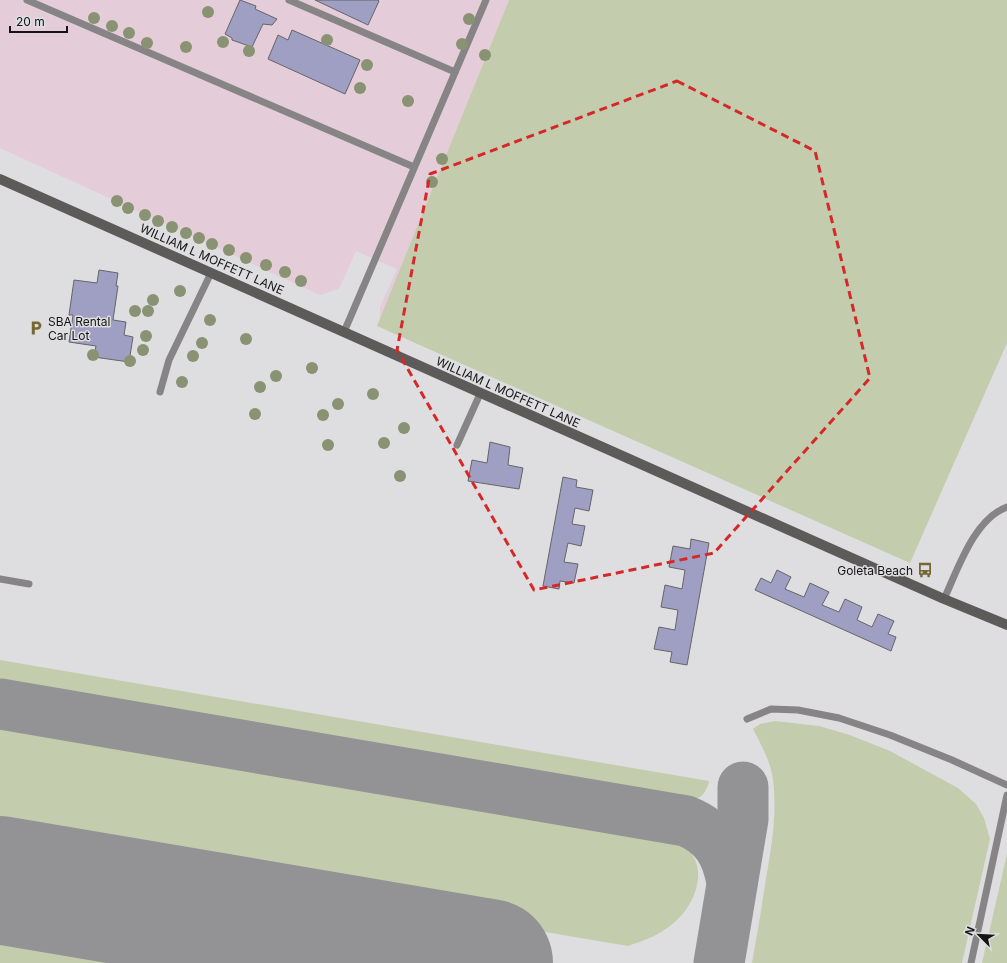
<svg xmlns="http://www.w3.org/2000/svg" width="1007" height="963" viewBox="0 0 1007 963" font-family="Inter,sans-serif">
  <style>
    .industrial { fill: #e4cdd8 }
    .green { fill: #c3cdae }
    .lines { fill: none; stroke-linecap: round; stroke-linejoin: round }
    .taxiway { stroke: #939395; stroke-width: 51 }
    .runway { stroke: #939395; stroke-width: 128 }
    .building { fill: #9f9ec3; stroke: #656568 }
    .lane { stroke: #868484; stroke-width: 7 }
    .secondary { stroke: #5d5a5a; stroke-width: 10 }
    .tree { fill: #899273 }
    .marked { fill: none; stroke: #d62828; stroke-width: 3; stroke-dasharray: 8 5; stroke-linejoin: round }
    .labels { text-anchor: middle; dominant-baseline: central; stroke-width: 3; stroke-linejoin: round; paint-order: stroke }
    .street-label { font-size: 12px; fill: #141415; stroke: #dedee1 }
    .poi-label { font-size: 12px; fill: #141415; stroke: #dedee1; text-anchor: start }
  </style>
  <rect width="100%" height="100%" fill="#dedee1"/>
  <path class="industrial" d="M0,0h509l-129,321v-14l17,-38 -41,-18 -17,38 -19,6 -320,-147z"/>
  <g class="green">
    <path d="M509,0h498v343l-97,220 -533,-237z"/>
    <path d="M0,660l709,121c-7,35 -51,17 -75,13l-634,-108z"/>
    <path d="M775,721l44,5 31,9 40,16 68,37 18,16 8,14 6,21 -28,124h-210c5,-28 10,-57 14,-85 6,-33 11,-64 7,-98 -2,-18 -12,-35 -20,-51l7,-5z"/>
    <path d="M0,722l671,115c42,19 30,65 -1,89 -13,10 -27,15 -42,20l-628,-106z"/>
    <path d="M1007,854v109h-25z"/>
    <path d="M0,913l293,50h-293z"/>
  </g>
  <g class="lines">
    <g class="taxiway">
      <path d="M0,704l686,117c29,12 41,31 46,62"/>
      <path d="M719,963l24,-144v-32"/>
    </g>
    <path class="runway" d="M0,880l489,83"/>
  </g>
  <g class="building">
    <path d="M240,0l16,6 -1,3 22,10 -5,6 -9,-1 -11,23 -20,-7v-2l-7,-4z"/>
    <path d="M315,0h63l1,1 -11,24z"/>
    <path d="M292,30l68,30 -15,34 -77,-35 10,-24 10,5z"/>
    <path d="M99,270l19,3 -2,13h2l-5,34 13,2 -2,13 9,2 -4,25 -35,-5 2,-11 -27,-4 4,-27h-4l5,-35 23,3z"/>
    <path d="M490,442l20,5 -2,18 15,3 -4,21 -51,-8 4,-21 15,3z"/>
    <path d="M563,477l14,3 -1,7 17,3 -4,21 -14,-3 -3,16 13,2 -4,20 -13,-3 -4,19 14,2 -4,19 -14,-2 -1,8 -16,-3z"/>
    <path d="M691,539l18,4 -22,122 -17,-3 2,-10 -18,-3 5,-22 16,3 3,-20 -17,-3 4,-22 17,4 3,-19 -16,-3 4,-21 17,3z"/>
    <path d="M777,570l14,7 -6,12 19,8 6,-14 19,9 -7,13 17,7 6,-13 17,8 -5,13 15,7 6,-13 16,7 -6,13 8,3 -5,14 -136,-61 6,-12 10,5z"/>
  </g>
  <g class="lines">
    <g class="lane">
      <path d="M27,0l387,167"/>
      <path d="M289,0l166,72"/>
      <path d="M344,332l142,-332"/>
      <path d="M160,392l9,-32 42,-87"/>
      <path d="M457,445l23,-51"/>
      <path d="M0,579l29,5"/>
      <path d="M944,599c14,-30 30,-80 63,-92"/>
      <path d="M747,719l24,-10 27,1 41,8 51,17 62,25 55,25"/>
      <path d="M971,963l36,-168"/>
    </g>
    <path class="secondary" d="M0,179l944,420 63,26"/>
  </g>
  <g class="tree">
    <circle cx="208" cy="12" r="6"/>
    <circle cx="94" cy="18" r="6"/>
    <circle cx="469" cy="19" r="6"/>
    <circle cx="112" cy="26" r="6"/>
    <circle cx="129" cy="33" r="6"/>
    <circle cx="327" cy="40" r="6"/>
    <circle cx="223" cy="42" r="6"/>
    <circle cx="147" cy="43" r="6"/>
    <circle cx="462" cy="44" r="6"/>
    <circle cx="186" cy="47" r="6"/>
    <circle cx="249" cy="51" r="6"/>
    <circle cx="485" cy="55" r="6"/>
    <circle cx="367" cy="65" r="6"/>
    <circle cx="360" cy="88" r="6"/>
    <circle cx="408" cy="101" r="6"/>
    <circle cx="442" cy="159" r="6"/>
    <circle cx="432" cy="182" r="6"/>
    <circle cx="117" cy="201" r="6"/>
    <circle cx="128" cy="208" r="6"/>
    <circle cx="145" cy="215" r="6"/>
    <circle cx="158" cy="221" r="6"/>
    <circle cx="172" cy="227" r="6"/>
    <circle cx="186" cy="233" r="6"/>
    <circle cx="199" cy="238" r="6"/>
    <circle cx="212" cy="244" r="6"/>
    <circle cx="229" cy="250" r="6"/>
    <circle cx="246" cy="258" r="6"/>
    <circle cx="266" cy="265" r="6"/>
    <circle cx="285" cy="272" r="6"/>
    <circle cx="301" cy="281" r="6"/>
    <circle cx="180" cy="291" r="6"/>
    <circle cx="153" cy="300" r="6"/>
    <circle cx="135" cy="311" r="6"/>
    <circle cx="148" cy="311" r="6"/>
    <circle cx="210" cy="320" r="6"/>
    <circle cx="146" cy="336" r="6"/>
    <circle cx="246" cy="339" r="6"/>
    <circle cx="202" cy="343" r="6"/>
    <circle cx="143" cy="350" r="6"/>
    <circle cx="93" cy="355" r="6"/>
    <circle cx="193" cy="356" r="6"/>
    <circle cx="130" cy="361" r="6"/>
    <circle cx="312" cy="368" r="6"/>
    <circle cx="276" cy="376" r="6"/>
    <circle cx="182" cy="382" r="6"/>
    <circle cx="260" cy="387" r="6"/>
    <circle cx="373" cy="394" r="6"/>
    <circle cx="338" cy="404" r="6"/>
    <circle cx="255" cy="414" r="6"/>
    <circle cx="323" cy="415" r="6"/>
    <circle cx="404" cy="428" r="6"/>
    <circle cx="384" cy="443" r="6"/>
    <circle cx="328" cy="445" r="6"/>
    <circle cx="400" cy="476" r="6"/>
  </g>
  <path class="marked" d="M677,81l138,70 55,227 -156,175 -180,37 -137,-240 33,-176z"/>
  <defs>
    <g id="parking-bare" transform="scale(1.2)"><path d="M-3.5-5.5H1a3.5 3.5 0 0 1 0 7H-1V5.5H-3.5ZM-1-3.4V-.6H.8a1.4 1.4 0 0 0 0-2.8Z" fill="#756835" stroke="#dedee1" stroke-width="2.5" paint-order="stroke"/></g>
    <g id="bus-bare" transform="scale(1.2)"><path d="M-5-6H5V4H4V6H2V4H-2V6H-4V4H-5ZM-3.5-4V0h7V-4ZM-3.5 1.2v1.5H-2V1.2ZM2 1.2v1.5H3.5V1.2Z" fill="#756835" stroke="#dedee1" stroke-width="2.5" paint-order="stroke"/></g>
  </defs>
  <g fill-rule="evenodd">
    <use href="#parking-bare" x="36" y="328"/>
    <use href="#bus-bare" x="925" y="570"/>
  </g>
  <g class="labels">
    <g class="street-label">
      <text transform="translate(212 259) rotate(24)">WILLIAM L MOFFETT LANE</text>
      <text transform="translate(508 392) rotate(24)">WILLIAM L MOFFETT LANE</text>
    </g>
    <g class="poi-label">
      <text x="48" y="321">SBA Rental<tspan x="48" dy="14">Car Lot</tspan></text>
      <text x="913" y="570" text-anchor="end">Goleta Beach</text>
    </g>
  </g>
  <g transform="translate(979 935) rotate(294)" stroke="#dedee1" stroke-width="3" paint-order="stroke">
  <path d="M0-3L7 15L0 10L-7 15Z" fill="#141415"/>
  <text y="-6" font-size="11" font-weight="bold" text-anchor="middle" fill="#141415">N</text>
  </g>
  <path d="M10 26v6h57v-6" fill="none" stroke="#141415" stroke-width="2"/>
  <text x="16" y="26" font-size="12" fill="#141415" stroke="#dedee1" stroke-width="3" paint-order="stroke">20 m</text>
</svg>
